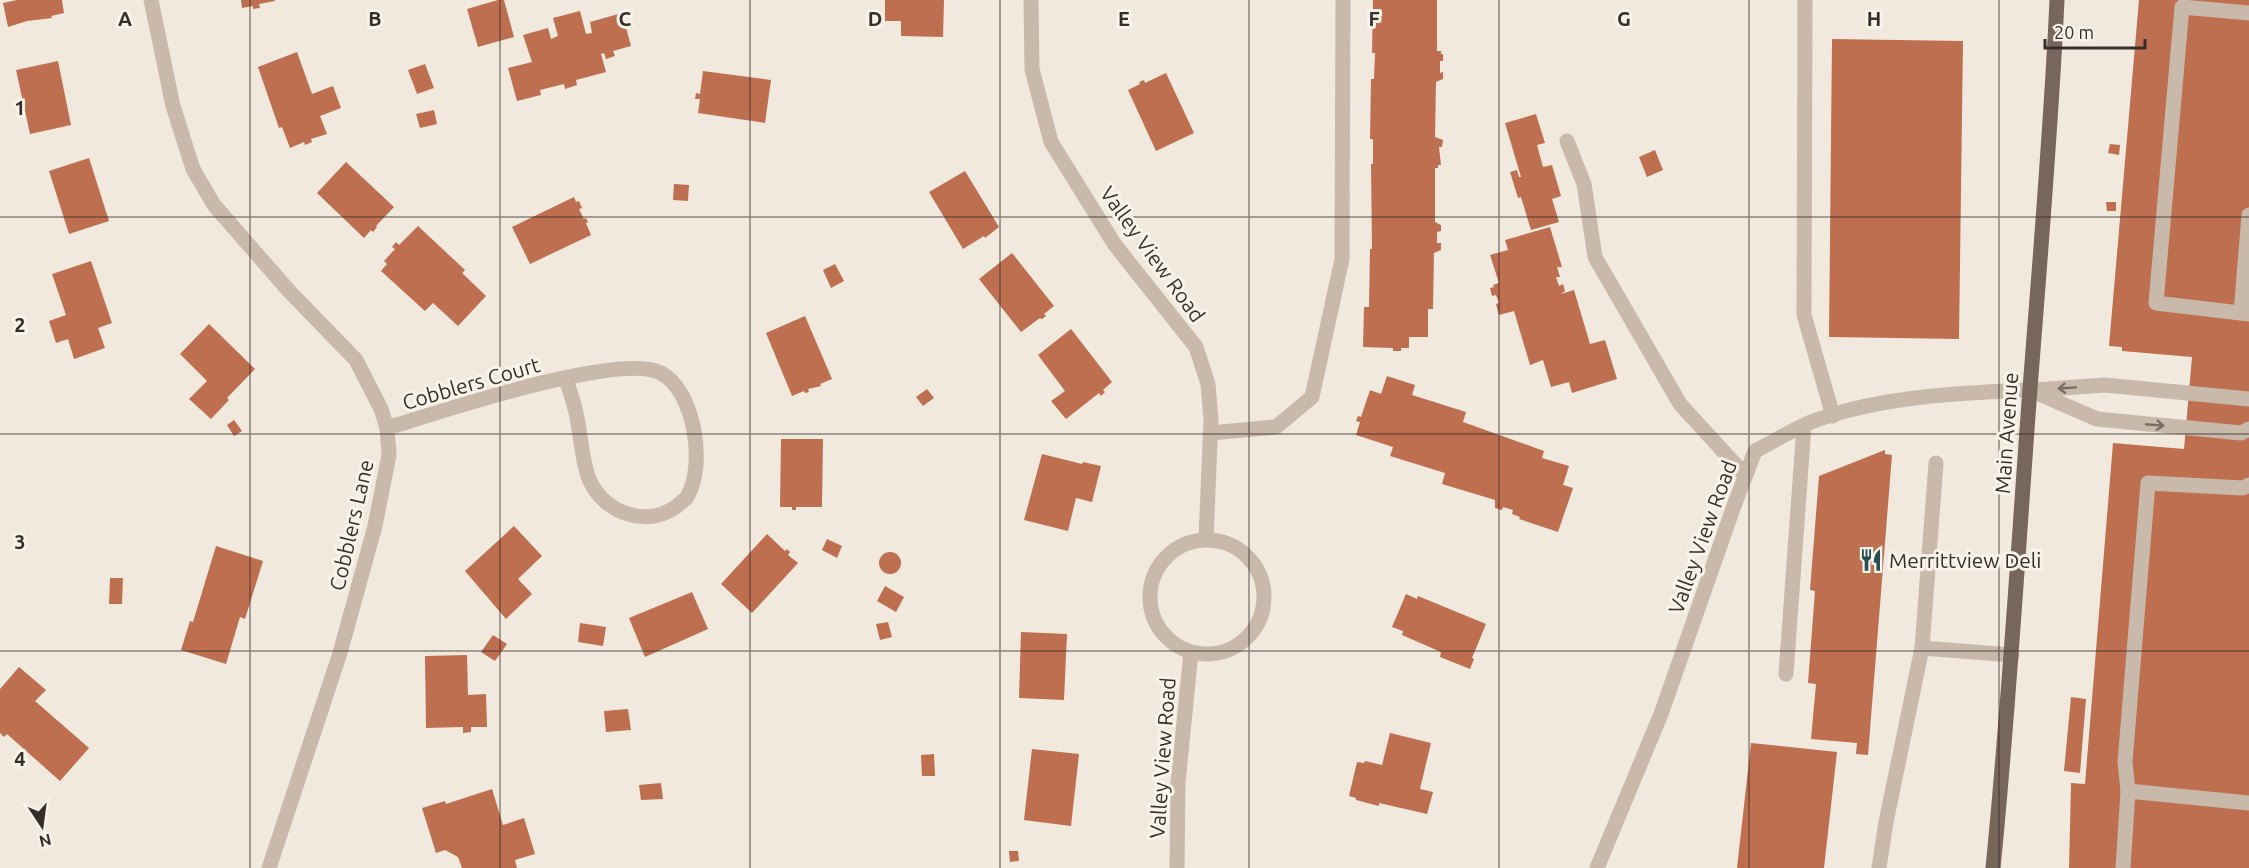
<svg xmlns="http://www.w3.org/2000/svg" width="2249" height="868" viewBox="0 0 2249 868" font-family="Ubuntu,sans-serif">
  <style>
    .building { fill: #bd6f50 }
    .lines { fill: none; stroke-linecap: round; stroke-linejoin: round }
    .lane { stroke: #c8b9ab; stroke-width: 15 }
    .street { stroke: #c8b9ab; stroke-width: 15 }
    .primary { stroke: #77665c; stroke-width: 15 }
    .oneway { stroke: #786d64 }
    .grid { fill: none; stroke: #362e2a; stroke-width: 1.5; stroke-opacity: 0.55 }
    .labels { text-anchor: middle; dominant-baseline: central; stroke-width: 6; stroke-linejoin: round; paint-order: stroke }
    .street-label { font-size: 21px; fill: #362e2a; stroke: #f9f3ea }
    .poi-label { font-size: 21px; fill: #362e2a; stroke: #f9f3ea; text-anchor: start }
    .grid-label { font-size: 20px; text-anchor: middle; font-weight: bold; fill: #362e2a; stroke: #f9f3ea; stroke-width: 6; stroke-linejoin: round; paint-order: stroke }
  </style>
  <rect width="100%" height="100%" fill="#f1e9de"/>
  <g class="building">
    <path d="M17,0h45l2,13 -13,3 1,2 -25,3 -19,6 -5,-24z"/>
    <path d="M241,0h34v1l-16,3 1,4 -7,1v-3l-11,2z"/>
    <path d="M498,0h6l10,37 -36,10 -11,-38z"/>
    <path d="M885,0h59l-1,37 -42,-1v-15h-16z"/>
    <path d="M1373,0h64v51h4v3h2v7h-3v12l3,-1v7l-7,3 -1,55 8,3 -1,7h-3l2,18h-3v3h-3v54l6,3v6l-4,1v11h4v7l-7,3 -1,56h-5v28h-19v11h-8v3h-8v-3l-30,-1 1,-40h5l1,-58h2l-1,-85h2v-25h-3l1,-60h3l1,-26h-3z"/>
    <path d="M2139,0h110v868h-180l2,-85 14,1 28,-341 71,6 8,-92 -70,-6v-4l-13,-1z"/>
    <path d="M580,11l6,23 6,-1 -2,-11 32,-9 9,33 -18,5 2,5 -9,3 -2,-6 -3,1 5,18 -30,8 1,5 -12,4 -1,-5 -24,6 1,5 -24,6 -9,-33 24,-6 -9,-27 25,-7 3,11 7,-3 -5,-18z"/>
    <path d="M1832,39l131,2 -4,298 -130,-2z"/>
    <path d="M297,52l15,42 21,-8 8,22 -21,8 7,18 -16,5 1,3 -7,3 -1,-3 -14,6 -8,-21 -3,1 -21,-61z"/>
    <path d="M58,61l13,64 -41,9 -14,-64z"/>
    <path d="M425,64l9,24 -17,6 -9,-24z"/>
    <path d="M703,71l68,9 -6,43 -67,-10 2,-14h-5l1,-6 4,1z"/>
    <path d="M1166,73l28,60 -38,18 -28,-61 12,-6 -1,-2 5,-2 1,3z"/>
    <path d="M434,110l3,14 -17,4 -4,-14z"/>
    <path d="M1536,114l9,29 -8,2 6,22 9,-2 9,31 -9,3 7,23 -28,8 -10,-33 -3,1 -8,-26 7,-2 2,7h2l-16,-54z"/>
    <path d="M2110,144l10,1 -1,10 -11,-2z"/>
    <path d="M1655,150l8,20 -16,7 -8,-20z"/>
    <path d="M89,158l20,63 -40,13 -20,-63z"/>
    <path d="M346,162l48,45 -18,19 1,1 -4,5 -2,-2 -7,8 -47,-45z"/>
    <path d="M965,171l34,56 -14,11 -1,-2 -21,13 -34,-57z"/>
    <path d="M674,184l15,1 -1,16 -15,-1z"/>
    <path d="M574,197l2,5 3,-1 3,7 -3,1 5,10 2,-1 2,4 -2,1 5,12 -61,29 -18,-37z"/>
    <path d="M2106,202h10v9h-9z"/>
    <path d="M418,226l47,44 -3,3 24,23 -28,30 -25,-23 -8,8 -44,-40 6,-7 -3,-3 11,-12 -3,-2 4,-5 3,3z"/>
    <path d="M1550,227l12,40h-5l3,10h-4l3,9 4,-2 2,7 -4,3 13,-4 16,54 15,-4 12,39 -45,14 -3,-11 -18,5 -8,-27 -13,5 -16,-54 -15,4 -3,-11 3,-1 -3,-8 -4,1 -2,-8 4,-1 -1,-2 6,-2 -9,-28 18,-5 -3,-10z"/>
    <path d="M1012,253l42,53 -10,8 2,2 -4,3 -2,-1 -19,14 -42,-53z"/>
    <path d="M91,261l21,62 -14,5 7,20 -31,11 -6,-20 -12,4 -7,-22 17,-6 -14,-41z"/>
    <path d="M835,264l9,17 -13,7 -8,-18z"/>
    <path d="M805,316l27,63 -12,5 1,2 -13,3 1,3 -4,1 -1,-2 -12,5 -26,-63z"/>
    <path d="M209,324l46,45 -28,29 2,2 -18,19 -22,-20 18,-18 -27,-27z"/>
    <path d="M1071,329l41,53 -9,8 2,2 -4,4 -2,-3 -33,26 -15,-18 14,-10 -27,-36z"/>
    <path d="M1387,376l28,9 -3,10 54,17 -3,10 81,29 -2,7 27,8 -6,19 10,3 -15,44 -39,-13 1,-2 -8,-3 1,-4 -10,-3 -1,3 -7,-2v-8l-53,-16 3,-11 -55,-17 3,-9 -37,-12 4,-13 -4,-1 2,-5 3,1 9,-27 11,4z"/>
    <path d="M927,389l7,9 -11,8 -7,-9z"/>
    <path d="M234,420l8,11 -8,5 -7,-11z"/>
    <path d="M781,439h42l-1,68h-26v3h-4v-3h-12z"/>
    <path d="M1885,450v4l7,1 -24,300 -12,-1 1,-11 -46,-4 5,-55 -8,-1 7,-92 -5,-1 9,-114z"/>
    <path d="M1042,454l40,10 1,-2 18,4 -9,36 -16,-4 -8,33 -44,-11z"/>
    <path d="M514,526l28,30 -24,23 14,15 -26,25 -41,-48z"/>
    <path d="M767,534l18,17 2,-2 3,3 -2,3 10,8 -46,50 -31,-29z"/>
    <path d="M827,539l15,7 -5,12 -15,-8z"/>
    <path d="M216,546l47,15 -18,58 -5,-2 -14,47 -45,-14 9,-29 3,1z"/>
    <circle cx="890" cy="563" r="11"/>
    <path d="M110,578h13l-1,26h-13z"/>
    <path d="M885,586l19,11 -8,15 -19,-11z"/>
    <path d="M692,592l16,37 -63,28 -16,-39z"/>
    <path d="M1406,594l11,5 1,-3 68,28 -14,34 2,1 -4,10 -30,-12 1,-5 -39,-17 1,-4 -11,-4z"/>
    <path d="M888,622l4,15 -12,3 -4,-16z"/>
    <path d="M580,623l26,4 -3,19 -25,-4z"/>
    <path d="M1021,632l46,2 -3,66 -45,-2z"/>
    <path d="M493,635l14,9 -12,17 -14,-9z"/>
    <path d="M467,655l1,40 18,-1 1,33h-16v5l-8,1v-6l-37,1 -1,-72z"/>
    <path d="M19,667l27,23 -11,11 54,47 -29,33 -53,-47 -3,3 -4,-4v-44z"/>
    <path d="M2071,697l15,2 -6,74 -16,-2z"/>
    <path d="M628,709l3,21 -25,2 -2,-21z"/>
    <path d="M1390,733l41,10 -11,46 13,3 -6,22 -48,-11v3l-23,-6v-2l-7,-2 8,-34 7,1 1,-2 17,4z"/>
    <path d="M1751,743l86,9 -13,116h-87z"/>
    <path d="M1032,749l47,5 -8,72 -47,-6z"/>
    <path d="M934,754l1,22h-13l-1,-21z"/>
    <path d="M661,783l2,16 -22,1 -2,-15z"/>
    <path d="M492,789l11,36 21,-7 11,36 -20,6 2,8h-55l-4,-11 -13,-7 -9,3 -14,-45 23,-7 1,3z"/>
    <path d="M1009,851h9l1,10 -9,1z"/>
  </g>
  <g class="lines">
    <g class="lane">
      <path d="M1805,0l-1,315 29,101"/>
      <path d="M2249,13l-67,-6 -26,296 93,11"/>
      <path d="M1567,141l17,43 11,73 85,147 65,71"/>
      <path d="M2241,313l8,-98"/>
      <path d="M2030,390l67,29 144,14 8,-4"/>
      <path d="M2034,390l71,-5 144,14"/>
      <path d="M1210,433l66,-6 36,-30 30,-138 1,-259"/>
      <path d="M2249,485l-6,3 -95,-5 -23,279 3,29 121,12"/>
      <path d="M1922,648l14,-185"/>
      <path d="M1786,674l18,-248"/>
      <path d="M1879,868l7,-46 36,-174 90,7"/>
      <path d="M2123,868l5,-77"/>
    </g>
    <g class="street">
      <path d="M151,0l22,106 20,63 21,36 75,86 67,69 25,49 6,19 2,27 -14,71 -35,127 -71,215"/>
      <path d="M1031,0l1,69 19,73 64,103 81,102 12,37 3,36 -5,119"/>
      <path d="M387,428c51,-15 232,-77 274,-55 34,18 45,93 26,124 -2,3 -7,6 -10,9 -29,22 -72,8 -87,-25 -8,-17 -9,-45 -13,-63 -2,-13 -7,-26 -11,-39"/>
      <circle cx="1207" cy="597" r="57"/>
      <path d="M1177,868l1,-85 13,-131"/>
      <path d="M1597,868l64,-154 74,-211 20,-52c20,-10 40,-23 61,-31 68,-24 143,-27 214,-30"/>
    </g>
    <path class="primary" d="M1993,868c16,-160 25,-319 37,-479 10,-130 21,-259 27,-389"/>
  </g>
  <defs><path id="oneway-shaft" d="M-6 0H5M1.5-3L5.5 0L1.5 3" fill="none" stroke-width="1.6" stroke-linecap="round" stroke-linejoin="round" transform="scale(1.5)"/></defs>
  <g class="oneway">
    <use href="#oneway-shaft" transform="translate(2067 388) rotate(176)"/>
    <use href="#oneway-shaft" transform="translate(2155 425) rotate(5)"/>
  </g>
  <path class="grid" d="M250,0v868M500,0v868M750,0v868M1000,0v868M1249,0v868M1499,0v868M1749,0v868M1999,0v868M0,217h2249M0,434h2249M0,651h2249"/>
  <defs>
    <g id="restaurant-bare" transform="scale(1.8)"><path d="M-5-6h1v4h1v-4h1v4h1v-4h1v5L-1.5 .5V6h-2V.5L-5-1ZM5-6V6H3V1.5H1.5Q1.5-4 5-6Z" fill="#225055" stroke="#f9f3ea" stroke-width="2.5" paint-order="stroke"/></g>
  </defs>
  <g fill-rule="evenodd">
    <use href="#restaurant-bare" x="1871" y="560"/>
  </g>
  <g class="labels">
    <g class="street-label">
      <text transform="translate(1153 254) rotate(54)">Valley View Road</text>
      <text transform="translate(471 383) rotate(-16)">Cobblers Court</text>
      <text transform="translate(2006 433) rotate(-86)">Main Avenue</text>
      <text transform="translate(351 525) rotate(-77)">Cobblers Lane</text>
      <text transform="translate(1702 537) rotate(-70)">Valley View Road</text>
      <text transform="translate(1162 758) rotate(-86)">Valley View Road</text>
    </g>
    <g class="poi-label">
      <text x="1889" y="560">Merrittview Deli</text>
    </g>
  </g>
  <g class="grid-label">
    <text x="125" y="26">A</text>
    <text x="375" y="26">B</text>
    <text x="625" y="26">C</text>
    <text x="875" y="26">D</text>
    <text x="1124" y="26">E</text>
    <text x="1374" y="26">F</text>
    <text x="1624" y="26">G</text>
    <text x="1874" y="26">H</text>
    <text x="20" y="115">1</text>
    <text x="20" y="332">2</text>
    <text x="20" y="549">3</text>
    <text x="20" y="766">4</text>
  </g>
  <g transform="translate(42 826) rotate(167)" stroke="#f9f3ea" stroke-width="4.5" paint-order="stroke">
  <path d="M0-4.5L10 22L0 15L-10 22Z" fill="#362e2a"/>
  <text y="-9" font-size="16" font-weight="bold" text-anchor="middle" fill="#362e2a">N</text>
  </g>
  <path d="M2045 39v9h100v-9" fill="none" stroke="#362e2a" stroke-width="3"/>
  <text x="2054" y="39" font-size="18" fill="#362e2a" stroke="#f9f3ea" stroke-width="4.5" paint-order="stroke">20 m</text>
</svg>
